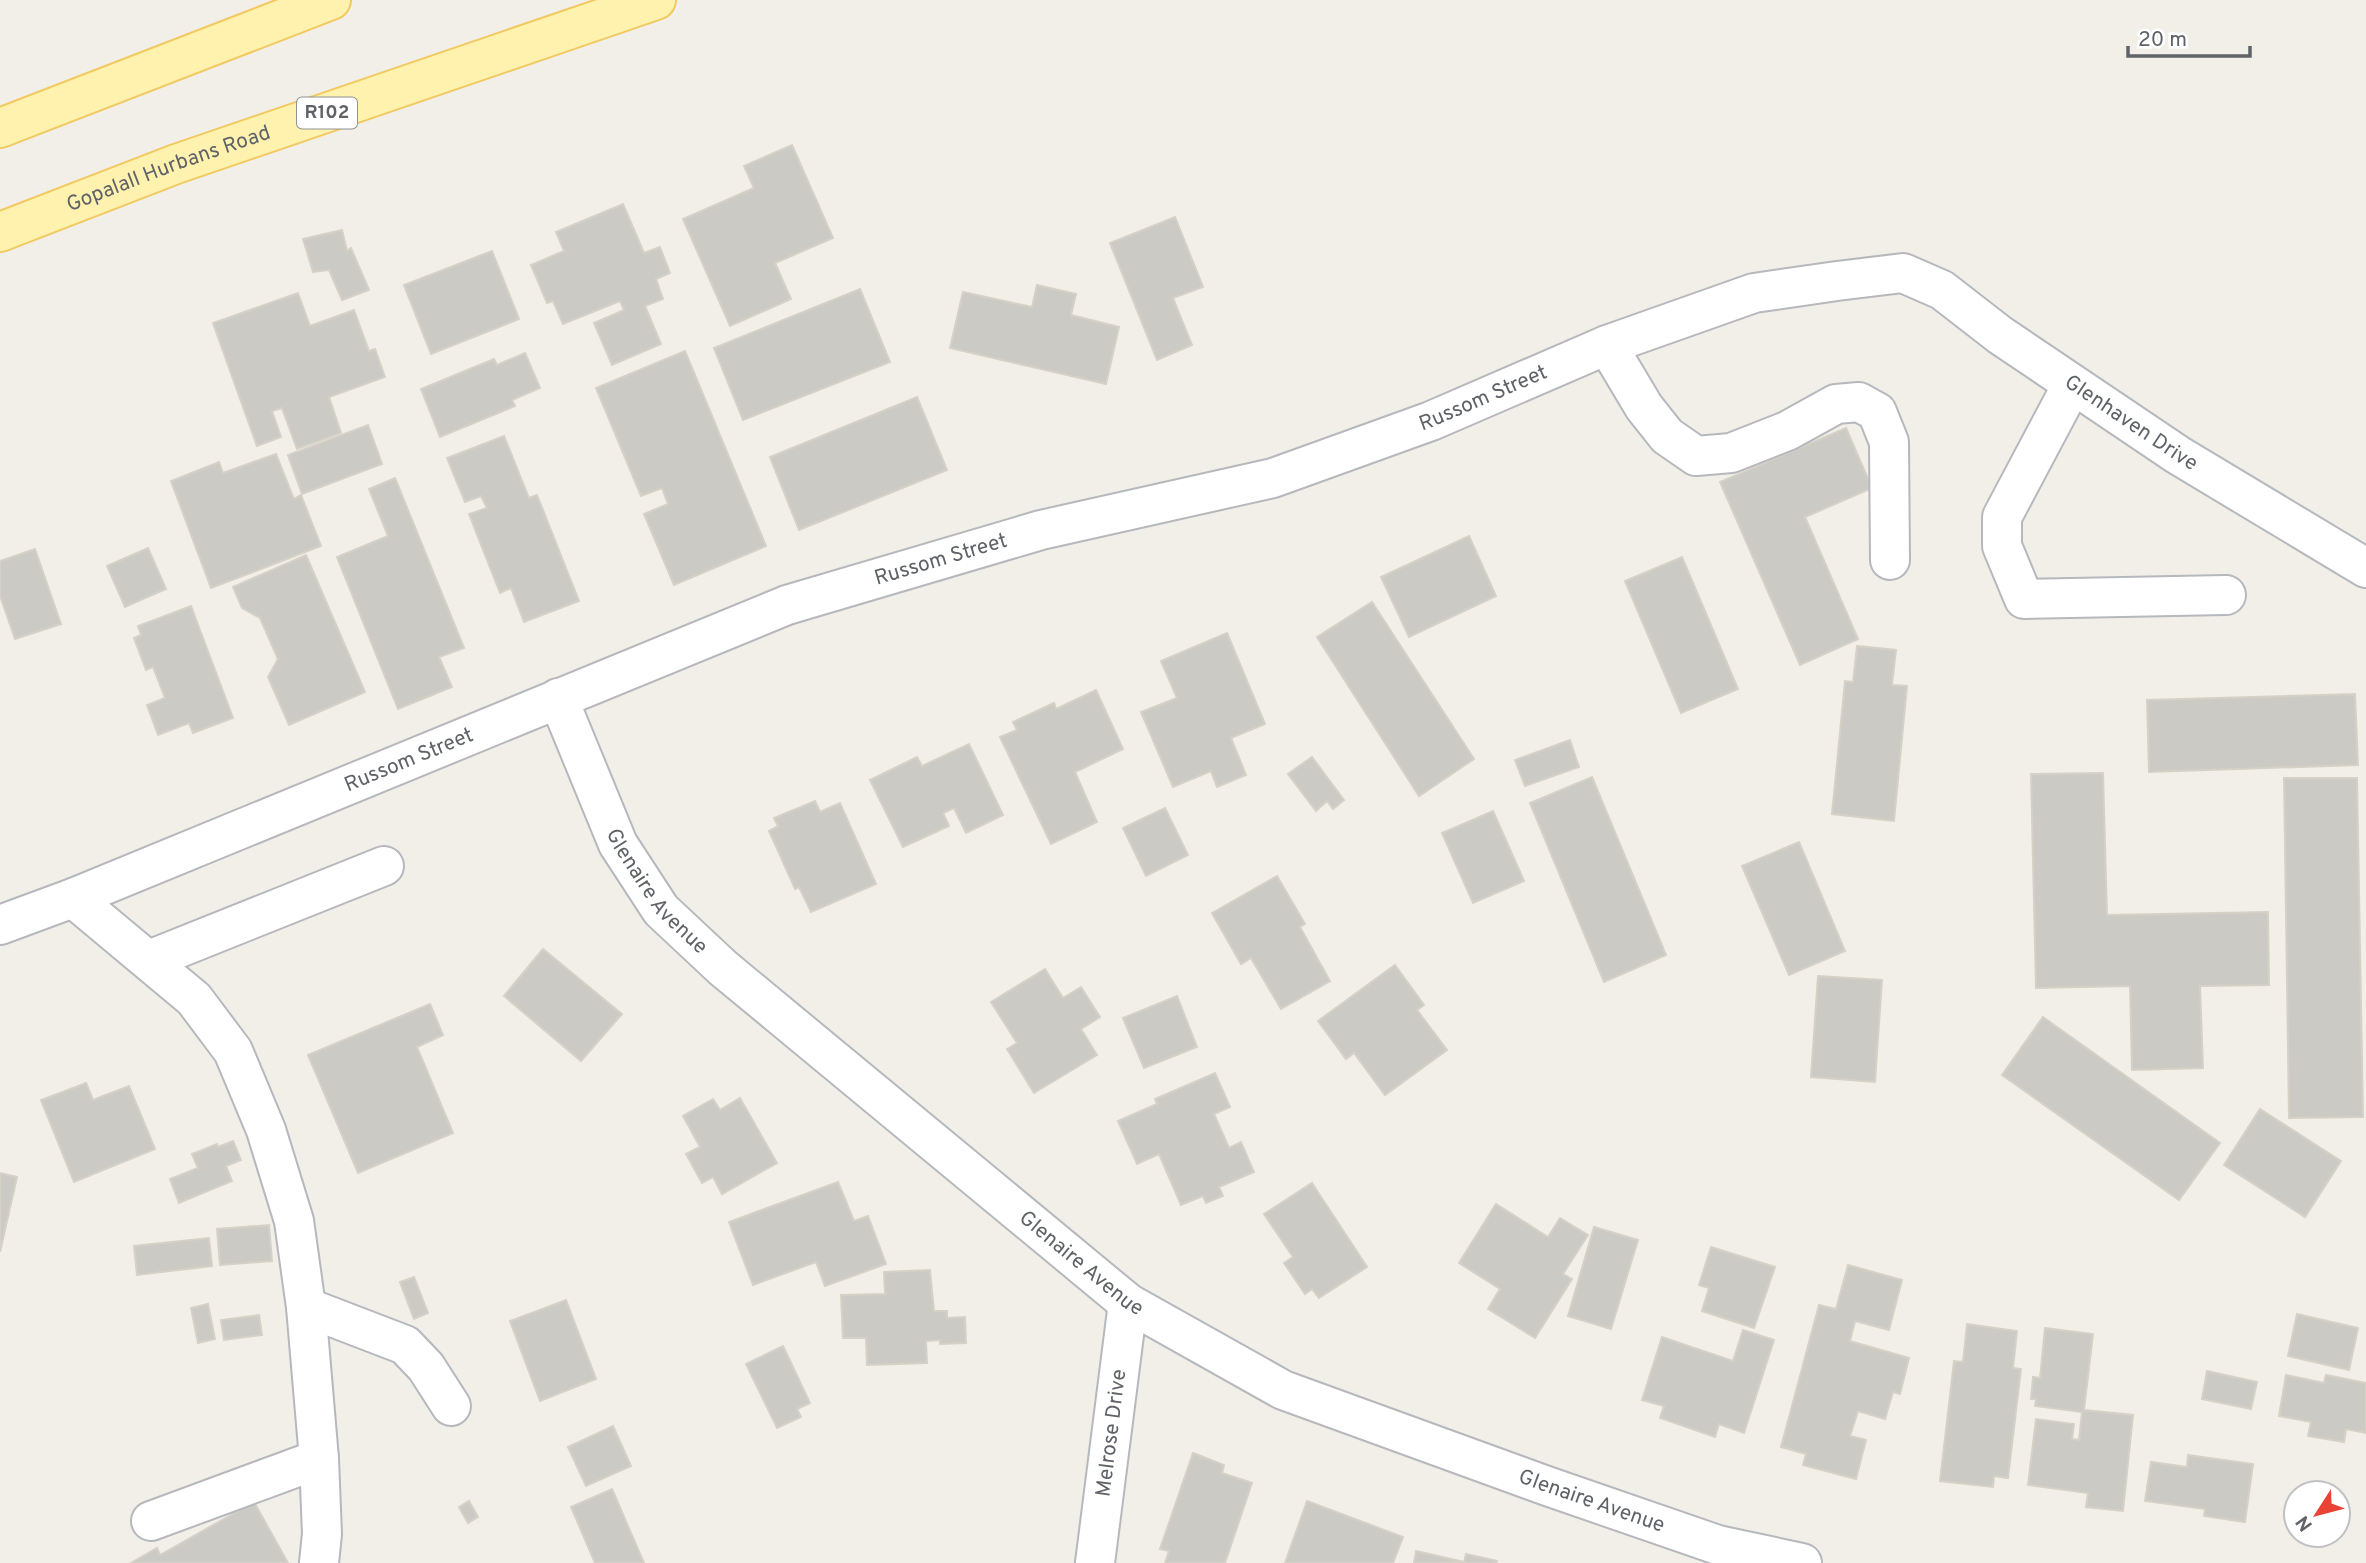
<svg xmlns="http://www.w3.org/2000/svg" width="2366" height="1563" viewBox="0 0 2366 1563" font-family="Overpass,sans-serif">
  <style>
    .building { fill: #cccac5; stroke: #d6d1c6; stroke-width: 2 }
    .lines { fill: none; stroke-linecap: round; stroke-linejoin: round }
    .minor-casing { stroke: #b5b8bc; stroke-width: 42 }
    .major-casing { stroke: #f2c960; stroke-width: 42 }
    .minor { stroke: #fff; stroke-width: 38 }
    .major { stroke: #fff2af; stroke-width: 38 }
    .labels { text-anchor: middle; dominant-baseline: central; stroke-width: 6; stroke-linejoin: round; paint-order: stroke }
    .shield { fill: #fff; stroke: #8f9295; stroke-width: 2 }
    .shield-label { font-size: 19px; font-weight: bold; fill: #5f6368 }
    .street-label { font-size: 21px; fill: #5f6368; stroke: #fff }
  </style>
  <rect width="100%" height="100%" fill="#f1efe8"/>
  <g class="building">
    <path d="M792,145l41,93 -58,25 16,36 -61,27 -47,-107 71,-31 -10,-22z"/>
    <path d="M623,204l21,49 16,-6 10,26 -14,6 7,20 -18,7 16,38 -49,21 -18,-42 30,-13 -4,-9 -57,23 -10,-23 -6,2 -16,-38 33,-14 -8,-19z"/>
    <path d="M1175,217l28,70 -30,11 19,47 -35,15 -47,-117z"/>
    <path d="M342,230l5,21 4,-3 18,42 -27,10 -13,-30 -16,2 -10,-33z"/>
    <path d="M492,251l27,68 -88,35 -27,-69z"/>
    <path d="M1037,285l39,9 -5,21 48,12 -13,57 -156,-36 13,-56 69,15z"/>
    <path d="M860,289l30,73 -147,58 -29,-72z"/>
    <path d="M298,293l12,33 44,-16 15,41 6,-2 10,28 -56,20 12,36 -44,16 -15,-41 -10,3 9,26 -24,9 -44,-123z"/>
    <path d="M685,351l81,195 -92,39 -30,-71 24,-10 -6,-16 -21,8 -45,-108z"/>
    <path d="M525,353l15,35 -28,12 3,6 -75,31 -19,-48 73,-30 3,6z"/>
    <path d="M917,397l30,73 -148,60 -29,-73z"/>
    <path d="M368,425l14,39 -80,30 -14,-39z"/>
    <path d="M1846,428l26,60 -67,29 53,122 -58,26 -80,-183z"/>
    <path d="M504,436l25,62 8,-3 42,106 -55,21 -13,-34 -11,5 -31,-79 18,-6 -6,-12 -16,6 -18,-44z"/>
    <path d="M276,454l18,45 7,-4 20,51 -110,42 -40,-107 48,-19 4,11z"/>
    <path d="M395,478l69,170 -25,9 13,30 -54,22 -61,-152 51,-21 -19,-47z"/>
    <path d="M1469,536l27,60 -87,41 -28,-60z"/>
    <path d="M148,548l18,41 -41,18 -18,-41z"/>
    <path d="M35,549l26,75 -46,15 -15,-43v-35z"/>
    <path d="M306,555l59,137 -76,33 -21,-48 10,-18 -18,-41 -18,-10 -9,-21z"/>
    <path d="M1682,557l56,132 -57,24 -56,-132z"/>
    <path d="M1372,602l102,157 -55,37 -102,-159z"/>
    <path d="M191,606l42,112 -40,15 -4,-10 -31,12 -11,-30 18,-7 -12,-31 -7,3 -12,-32 7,-3 -3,-9z"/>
    <path d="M1227,633l38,91 -34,14 15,37 -29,12 -6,-16 -38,16 -32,-75 36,-14 -16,-37z"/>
    <path d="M1857,646l39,4 -4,35 15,1 -13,135 -62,-7 13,-133 8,1z"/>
    <path d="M1096,690l27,59 -48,23 22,50 -46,22 -51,-107 17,-7 -4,-8 41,-19 2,6z"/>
    <path d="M2355,694l3,71 -209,7 -2,-72z"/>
    <path d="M1570,740l9,27 -54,19 -10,-26z"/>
    <path d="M969,744l34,71 -37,18 -12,-25 -11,5 6,13 -46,21 -33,-67 47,-23 5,9z"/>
    <path d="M1312,757l32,43 -11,9 -6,-8 -11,10 -28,-37z"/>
    <path d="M2103,773l4,142 161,-3 1,73 -69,1 3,82 -71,2 -2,-84 -94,2 -5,-214z"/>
    <path d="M1592,777l74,178 -62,27 -74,-179z"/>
    <path d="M2284,778h73l6,339 -74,1z"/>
    <path d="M815,801l5,11 20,-9 36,81 -65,28 -12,-25 -4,2 -26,-58 9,-5 -4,-8z"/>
    <path d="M1165,808l23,47 -42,21 -23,-48z"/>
    <path d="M1493,811l31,70 -51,22 -31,-70z"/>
    <path d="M1799,842l46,109 -56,24 -47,-109z"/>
    <path d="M1277,876l28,48 -5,3 30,54 -49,28 -30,-51 -10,6 -29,-51z"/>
    <path d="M543,949l79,65 -41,47 -77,-65z"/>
    <path d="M1395,965l29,40 -7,5 30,40 -62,45 -31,-42 -8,6 -28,-38z"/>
    <path d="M1045,969l18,29 18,-11 19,30 -19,12 16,26 -63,38 -27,-44 10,-6 -26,-41z"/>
    <path d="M1818,976l64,4 -7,102 -64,-5z"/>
    <path d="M1177,996l20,51 -53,21 -21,-50z"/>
    <path d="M430,1004l13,31 -26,12 36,86 -95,40 -50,-118z"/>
    <path d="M2043,1017l177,126 -41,57 -177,-125z"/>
    <path d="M1215,1073l15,34 -16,7 15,34 12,-6 13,30 -35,15 4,9 -17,7 -3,-7 -22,9 -22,-51 -22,10 -19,-43 39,-17 -2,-5z"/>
    <path d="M86,1083l7,17 36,-14 26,63 -81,33 -33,-82z"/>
    <path d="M740,1098l37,65 -55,31 -9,-17 -11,6 -16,-29 14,-7 -17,-31 30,-17 7,11z"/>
    <path d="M2260,1109l81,52 -36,56 -81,-52z"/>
    <path d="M233,1141l8,19 -15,6 6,15 -53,22 -9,-24 28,-11 -6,-14 25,-10 1,3z"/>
    <path d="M0,1173l17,4 -17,75z"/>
    <path d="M838,1182l16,39 14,-5 18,48 -61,22 -9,-24 -63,23 -24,-63z"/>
    <path d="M1312,1183l55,84 -48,31 -7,-9 -7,5 -21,-31 9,-6 -29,-43z"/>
    <path d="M1496,1204l52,33 12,-19 28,17 -25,39 9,5 -37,59 -47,-29 12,-20 -41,-26z"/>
    <path d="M269,1225l3,36 -52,4 -3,-36z"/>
    <path d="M1594,1227l44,13 -27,89 -43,-13z"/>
    <path d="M209,1238l3,28 -75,9 -3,-29z"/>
    <path d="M1711,1247l64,20 -21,61 -52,-17 7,-23 -10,-3z"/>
    <path d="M1848,1265l54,15 -13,50 -34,-9 -5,20 59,17 -9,36 -7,-2 -8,27 -27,-8 -8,25 16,4 -10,39 -53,-14 3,-11 -25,-7 38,-142 17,4z"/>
    <path d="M930,1270l4,41h13v7l18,-1 1,26 -26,1v-4l-14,1 1,22 -60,2 -1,-27h-23l-2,-43 44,-1 -1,-22z"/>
    <path d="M414,1277l14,36 -14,6 -14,-37z"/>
    <path d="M566,1300l30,79 -56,22 -30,-80z"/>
    <path d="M208,1304l7,35 -17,4 -7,-35z"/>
    <path d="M2297,1314l61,14 -9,42 -61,-14z"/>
    <path d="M259,1315l3,20 -38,5 -3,-20z"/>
    <path d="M1967,1324l50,7 -4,37 8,1 -13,109 -14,-2 -1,11 -53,-6 14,-120 9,1z"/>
    <path d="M2045,1328l48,6 -9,76 49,5 -10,96 -37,-4 2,-14 -60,-8 8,-66 38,5 -2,15 7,1 3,-28 -47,-6 1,-7h-5l2,-22 7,1z"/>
    <path d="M1743,1330l31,10 -30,93 -25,-9 -4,13 -55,-19 4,-12 -22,-6 20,-63 71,24z"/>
    <path d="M783,1346l27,57 -13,6 4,8 -24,11 -31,-64z"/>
    <path d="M2207,1371l50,11 -6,27 -49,-10z"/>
    <path d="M2286,1375l38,8 2,-8 40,8v50l-20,-4 -2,13 -36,-6 3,-14 -32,-6z"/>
    <path d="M613,1426l18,40 -45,20 -18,-39z"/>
    <path d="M1193,1453l31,12 -2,8 30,10 -27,80h-60l4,-12 -9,-2z"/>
    <path d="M2188,1455l65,9 -8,58 -41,-6 1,-7 -60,-8 6,-39 36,5z"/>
    <path d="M612,1489l32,74h-49l-24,-56z"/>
    <path d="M469,1501l9,16 -10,6 -9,-16z"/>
    <path d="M1307,1501l96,36 -10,26h-108z"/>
    <path d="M254,1502l34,61h-157l26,-15 3,7z"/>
    <path d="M1416,1551l48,11 -50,1z"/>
    <path d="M1466,1554l31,7 -1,2h-32z"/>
  </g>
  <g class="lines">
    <g class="minor-casing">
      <g id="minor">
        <path d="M1607,345l37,62 23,29 29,20 35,-3 56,-22 49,-27 23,-2 18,10 12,30 1,118"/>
        <path d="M2072,385l-70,132v29l22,53 202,-4"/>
        <path id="s1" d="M558,698l60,146 43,66 62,58 405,335 155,87 264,96 171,59 84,18"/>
        <path d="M73,898l121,101 39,52 33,79 28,91 12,86 13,152 3,75 -3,29"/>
        <path id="s2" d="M0,925l73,-27 714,-293 254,-75 232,-52 158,-57 176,-76 147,-52 83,-12 66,-8 39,17 58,45 178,120 188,113"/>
        <path d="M149,960l235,-94"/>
        <path d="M306,1307l99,38 21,22 25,39"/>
        <path d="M151,1521l168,-62"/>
        <path id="s3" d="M1095,1563l33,-260"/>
      </g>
    </g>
    <g class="major-casing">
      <g id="major">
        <path d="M0,128l331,-128"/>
        <path id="s4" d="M0,232l176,-68 480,-164"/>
      </g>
    </g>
    <use href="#minor" class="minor"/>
    <use href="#major" class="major"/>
  </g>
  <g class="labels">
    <rect class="shield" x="297" y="97.5" width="60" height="31" rx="5"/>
    <g class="shield-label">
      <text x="327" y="113">R102</text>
    </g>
    <g class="street-label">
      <text stroke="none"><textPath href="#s4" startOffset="180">Gopalall Hurbans Road</textPath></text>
      <text stroke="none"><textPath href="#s2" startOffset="1577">Russom Street</textPath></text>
      <text stroke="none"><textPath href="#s2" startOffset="2292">Glenhaven Drive</textPath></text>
      <text stroke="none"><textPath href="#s2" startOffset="1010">Russom Street</textPath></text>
      <text stroke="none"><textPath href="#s2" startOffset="441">Russom Street</textPath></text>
      <text stroke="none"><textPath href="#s1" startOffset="219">Glenaire Avenue</textPath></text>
      <text stroke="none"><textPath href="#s1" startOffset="786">Glenaire Avenue</textPath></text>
      <text stroke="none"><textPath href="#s3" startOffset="131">Melrose Drive</textPath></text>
      <text stroke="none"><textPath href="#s1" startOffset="1353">Glenaire Avenue</textPath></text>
    </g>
  </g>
  <g transform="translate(2317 1514) rotate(234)"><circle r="33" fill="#ffffff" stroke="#bfc1c3" stroke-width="2"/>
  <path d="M0-5L12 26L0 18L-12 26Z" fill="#ea4335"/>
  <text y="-10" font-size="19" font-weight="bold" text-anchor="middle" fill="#5f6368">N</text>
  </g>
  <path d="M2128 46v10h122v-10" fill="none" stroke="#5f6368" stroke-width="3.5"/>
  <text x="2138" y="46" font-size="21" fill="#5f6368" stroke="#ffffff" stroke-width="5" paint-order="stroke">20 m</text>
</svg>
